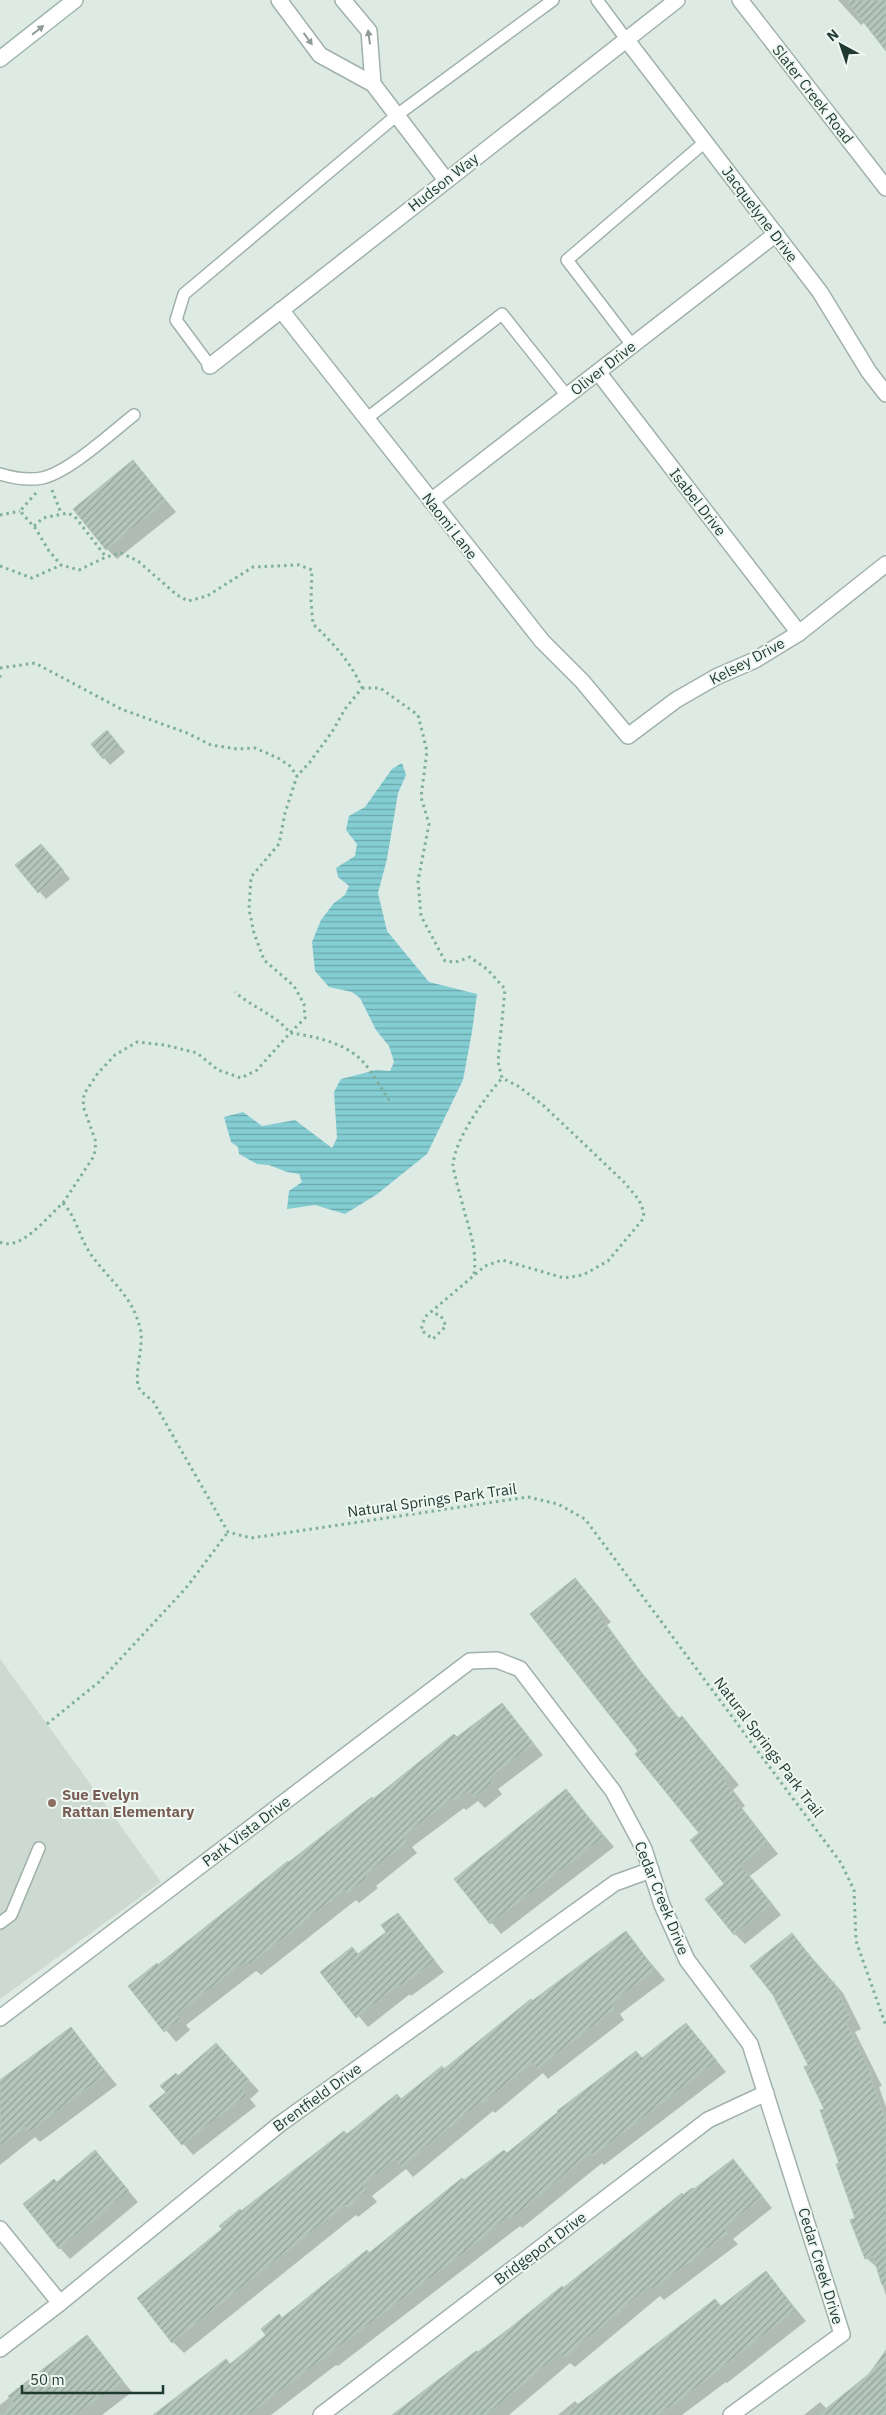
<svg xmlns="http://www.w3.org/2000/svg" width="886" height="2415" viewBox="0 0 886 2415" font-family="'IBM Plex Sans',sans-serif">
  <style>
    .built { fill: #ccdad2 }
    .water { fill: url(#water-rules) }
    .shadow { fill: #0003 }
    .building { fill: url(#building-hatch); stroke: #b1c4ba }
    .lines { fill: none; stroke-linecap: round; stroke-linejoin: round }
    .service-casing { stroke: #a1b2aa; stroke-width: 14 }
    .minor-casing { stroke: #a1b2aa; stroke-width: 18 }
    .secondary-casing { stroke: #9db6ab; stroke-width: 18 }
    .path { stroke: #7eaf9b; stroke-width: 3; stroke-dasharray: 2.5 4; stroke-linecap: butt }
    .service { stroke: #fff; stroke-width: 11 }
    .minor { stroke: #fff; stroke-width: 15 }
    .secondary { stroke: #fff; stroke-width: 15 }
    .oneway { fill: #8f9c98 }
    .education-dot { fill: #8d6e63; stroke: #eff7f2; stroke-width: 2 }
    .labels { text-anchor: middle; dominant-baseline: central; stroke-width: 4; stroke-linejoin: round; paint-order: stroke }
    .street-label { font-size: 15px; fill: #1f3a30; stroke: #eff7f2 }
    .education-label { font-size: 15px; font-weight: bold; fill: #785e54; stroke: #eff7f2; text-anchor: start }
  </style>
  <defs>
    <pattern id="water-rules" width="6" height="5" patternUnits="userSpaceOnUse" patternTransform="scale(1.25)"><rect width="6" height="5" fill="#84cdd2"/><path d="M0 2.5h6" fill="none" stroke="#6ba7ab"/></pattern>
    <pattern id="building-hatch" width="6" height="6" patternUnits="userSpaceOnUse" patternTransform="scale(1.25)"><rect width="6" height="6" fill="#b4c5bc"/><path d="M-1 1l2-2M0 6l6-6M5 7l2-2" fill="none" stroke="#92a199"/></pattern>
  </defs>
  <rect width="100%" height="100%" fill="#deeae4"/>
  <path class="built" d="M0,1659l161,223 -161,117z"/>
  <path class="water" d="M402,763l4,12 -8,18 -11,66 -9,34 9,38 42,51 48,12 -5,38 -9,48 -36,74 -51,41 -31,19 -30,-9 -28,4 2,-18 13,-9 -3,-8 -12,-2 -18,-7 -12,-1 -18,-10 -1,-7 -7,-5 -7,-25 19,-5 19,14 33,-6 37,28 5,-10 -3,-46 7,-13 35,-9 14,1 4,-9 -5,-16 -13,-16 -16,-32 -8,-6 -23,-5 -14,-16 -3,-29 9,-22 13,-17 11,-8 4,-9 -11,-9 -2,-9 19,-12 2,-12 -11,-14 3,-14 16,-9 27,-38z"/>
  <g class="shadow">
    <path d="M838,0h48v49l-21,-27 -4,3z"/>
    <path d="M133,461l43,51 -59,47 -10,-10z"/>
    <path d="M114,739l11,13 -15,13 -6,-7z"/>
    <path d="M48,852l22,27 -24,20 -29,-34z"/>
    <path d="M575,1579l36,43 -4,3 36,49 37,45 2,-2 10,11 47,57 -6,5 12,16 -3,2 36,46 -28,22 31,39 -36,29 -10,-10 -9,-49 -25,-52 -61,-81z"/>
    <path d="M502,1704l41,51 -45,34 4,5 -17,14 -7,-7 -12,9 -2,-2 -52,39 5,6 -41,33 2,2 -19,15 -3,-3 -95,75 -5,-4 -70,54 4,5 -14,12 -47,-56z"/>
    <path d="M566,1790l48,57 -113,87 -45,-55z"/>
    <path d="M398,1914l46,58 -33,24 -1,-2 -42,33 -46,-55 36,-17 30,-23z"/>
    <path d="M626,1933l39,47 -45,34 4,6 -76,59 -5,-6 -48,40 -2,-2 -80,66 -7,-8 -34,27 5,6 -19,15 -2,-2 -172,138 -11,-11 -34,-44 85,-69 17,-17 106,-76 98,-66z"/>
    <path d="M792,1935l51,58 18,36 -6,3 27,54 -3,1 7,20v189l-8,-28 -12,-10 -40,-149 -16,-43z"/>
    <path d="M686,2024l40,48 -122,93 -2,-2 -80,65 -2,-2 -182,140 -2,-1 -65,50h-116l75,-50 38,-29 15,-17 181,-137 43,-27 136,-96z"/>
    <path d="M71,2029l46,56 -77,57 -5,-5 -35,28v-82z"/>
    <path d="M216,2044l43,47 -9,8 6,7 -63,49 -42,-49z"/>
    <path d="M95,2152l43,50 -68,57 -10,-11 -3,-64z"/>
    <path d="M733,2160l39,48 -39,31 5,5 -74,56 -4,-4 -85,71 -5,-4 -61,52h-116l171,-125z"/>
    <path d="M766,2273l40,48 -79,62 -1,-1 -44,33h-124l17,-14 4,4 143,-98z"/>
    <path d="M87,2337l45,55 -30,23h-102v-10z"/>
    <path d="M886,2353v62h-82l16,-13 7,7 43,-34z"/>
  </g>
  <g class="building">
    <path d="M846,0h40v51z"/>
    <path d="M133,460l33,41 -60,49 -33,-41z"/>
    <path d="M107,730l12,15 -16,14 -12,-15z"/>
    <path d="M41,844l23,27 -26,22 -23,-28z"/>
    <path d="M575,1578l27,33 -4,3 35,48 45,57 4,-3 47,58 -6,5 13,16 -3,2 35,46 -28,22 32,39 -38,31 -29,-36 19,-15 -34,-44 9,-7 -64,-79 3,-3 -108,-137z"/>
    <path d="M502,1703l32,41 -45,34 4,5 -19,15 -6,-7 -13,10 -2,-3 -50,39 4,5 -41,33 2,3 -20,15 -3,-3 -96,75 -3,-4 -69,53 4,5 -17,13 -36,-46 29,-23 1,2 130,-104 1,1 83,-65 1,2 81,-65 3,3z"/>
    <path d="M566,1789l38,48 -114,87 -36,-45z"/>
    <path d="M398,1913l37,48 -35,26 -1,-2 -43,33 -36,-46 32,-25 6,7 28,-22 -5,-7z"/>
    <path d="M626,1931l29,39 -44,34 4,5 -78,60 -5,-6 -49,40 -1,-2 -80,66 -7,-8 -32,26 5,6 -21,17 -2,-3 -173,138 -35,-45 85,-69 -3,-3 21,-17 1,2 103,-80 3,3 50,-40 4,5 41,-33 2,3 87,-70 1,2z"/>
    <path d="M792,1933l39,50 2,-2 18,38 -5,3 26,53 -2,2 16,44v164h-4l-9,-29 -8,3 -15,-39 5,-2 -19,-54 3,-1 -19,-53 4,-1 -20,-42 4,-2 -35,-70 -23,-29z"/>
    <path d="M686,2023l31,38 -124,95 -2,-3 -80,66 -2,-3 -49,40 -212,159h-95l73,-56 4,5 36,-29 -5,-6 18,-15 3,4 85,-68 2,3 93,-75 2,2 40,-30 3,3 51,-41 -1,-1 79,-60 6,7z"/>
    <path d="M71,2027l36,47 -78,58 -4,-5 -25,20v-67z"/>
    <path d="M216,2043l33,37 -8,8 6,7 -65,50 -33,-39 17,-14 -6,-6 16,-13 2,3z"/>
    <path d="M95,2150l34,41 -70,58 -36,-45 31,-25 3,3z"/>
    <path d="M733,2159l30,38 -39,31 4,5 -75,57 -3,-4 -86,72 -4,-5 -73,62h-95l84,-64 2,1 32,-24 52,-42 1,2 119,-95 1,2 9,-7 2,1z"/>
    <path d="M766,2271l30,39 -121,94 -17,11h-94l151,-116 6,7z"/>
    <path d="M87,2335l36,46 -48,34h-75l13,-12 -5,-7z"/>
    <path d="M886,2350v65h-68l51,-41z"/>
  </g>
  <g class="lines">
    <g class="service-casing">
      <g id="service">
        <path d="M597,0l29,39"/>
        <path d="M632,345l-65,-85 138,-118"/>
        <path d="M210,366l-34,-46 8,-26 213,-179 156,-115"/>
        <path d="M366,419l136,-105 65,82"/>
        <path d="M0,474c13,4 27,7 42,4 26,-5 69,-45 92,-63"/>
        <path d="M0,1923l11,-8 28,-67"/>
      </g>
    </g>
    <g class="minor-casing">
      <g id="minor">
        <path d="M279,0l41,55 53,29 73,96"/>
        <path d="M343,0l26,31 4,53"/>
        <path d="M740,0l146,188"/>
        <path d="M626,39l194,253 49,80 17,22"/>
        <path d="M281,310l261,331 40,40 46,55 48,-36 40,-23 39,-17 44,-27 87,-69"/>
        <path d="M210,366l467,-366"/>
        <path d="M598,372l201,261"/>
        <path d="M431,501l345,-267"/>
        <path d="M0,2018l470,-357 27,-1 23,9 93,122 31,58 18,56 25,55 63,84 92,290 -111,81"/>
        <path d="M0,2229l60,74"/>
        <path d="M0,2349l60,-46 220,-179 335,-241 36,-13"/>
        <path d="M321,2415l387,-295 58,-27"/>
      </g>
    </g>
    <g class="secondary-casing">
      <path id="secondary" d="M0,59l75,-59"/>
    </g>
    <g class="path">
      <path d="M52,490l9,23"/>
      <path d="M36,493l-16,18 16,18 13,22 12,14 18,5 27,-13 15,-4 17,8 39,34 11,6 19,-5 46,-29 46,-2 13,5 -1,31 2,23c20,19 38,38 49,64l-17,21 -13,23 -22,30 -13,14 -12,37 -6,31 -28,33 -2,32 5,24 10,27 30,26 10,18 1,14 -15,15c-15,-19 -37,-25 -55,-41"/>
      <path d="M0,515l20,-4"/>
      <path d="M34,526l9,-8 25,-5 8,5 30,39"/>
      <path d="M0,566l32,12 29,-13"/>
      <path d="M0,668l35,-5 86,46 66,24 24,12 26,4 18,-1 23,10 12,8 7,10"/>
      <path d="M0,675v5"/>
      <path d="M362,688h18l38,27 9,36 -6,46 8,27 -11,57 3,35 24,45 11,1 14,-5 18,13 17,19 -7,73 4,16 16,8 25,19 81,77 15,18 5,12 -1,7 -35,42 -25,14 -19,3 -62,-18 -17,6 -60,51 -4,13 12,9 13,-13 -5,-10 -9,-4"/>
      <path d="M63,1203l31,-47 2,-14 -13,-36 1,-12 14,-21 17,-18 22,-13 28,3 32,8 21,17 23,8 16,-8 33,-37c24,3 57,10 74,30 10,11 17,26 26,38"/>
      <path d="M0,1242c21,10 48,-26 63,-39 14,15 17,37 29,53 18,25 40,39 48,72 5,18 -7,45 -1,60 3,5 9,9 14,13l75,131 23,6 277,-41 30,7 27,15 256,344 13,27 2,51 30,85"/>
      <path d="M474,1274c3,-21 -3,-40 -9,-60 -2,-9 -12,-43 -12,-49 2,-27 32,-67 49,-87"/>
      <path d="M47,1724l52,-42 87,-94 42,-56"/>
    </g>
    <use href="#service" class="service"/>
    <use href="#minor" class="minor"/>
    <use href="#secondary" class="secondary"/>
  </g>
  <defs><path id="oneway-solid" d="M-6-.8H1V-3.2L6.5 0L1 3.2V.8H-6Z" transform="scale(1.25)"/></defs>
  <g class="oneway">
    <use href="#oneway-solid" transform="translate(38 30) rotate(-38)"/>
    <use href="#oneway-solid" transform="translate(369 37) rotate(-98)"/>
    <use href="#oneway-solid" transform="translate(308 39) rotate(54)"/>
  </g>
  <circle class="education-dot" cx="52" cy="1803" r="5"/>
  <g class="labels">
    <g class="street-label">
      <text transform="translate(813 94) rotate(52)">Slater Creek Road</text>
      <text transform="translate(443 182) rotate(-38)">Hudson Way</text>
      <text transform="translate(760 214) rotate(53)">Jacquelyne Drive</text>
      <text transform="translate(603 368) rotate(-38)">Oliver Drive</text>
      <text transform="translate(698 502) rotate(52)">Isabel Drive</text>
      <text transform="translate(450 526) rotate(52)">Naomi Lane</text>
      <text transform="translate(747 661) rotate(-28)">Kelsey Drive</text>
      <text transform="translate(432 1500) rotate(-8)">Natural Springs Park Trail</text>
      <text transform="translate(769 1747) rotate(53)">Natural Springs Park Trail</text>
      <text transform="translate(246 1831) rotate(-37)">Park Vista Drive</text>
      <text transform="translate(662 1898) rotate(68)">Cedar Creek Drive</text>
      <text transform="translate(317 2097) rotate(-36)">Brentfield Drive</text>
      <text transform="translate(540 2248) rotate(-37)">Bridgeport Drive</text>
      <text transform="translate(821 2266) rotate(73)">Cedar Creek Drive</text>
    </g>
    <g class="education-label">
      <text x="62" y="1794">Sue Evelyn<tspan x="62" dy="17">Rattan Elementary</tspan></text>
    </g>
  </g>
  <g transform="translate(841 45) rotate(320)" stroke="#eff7f2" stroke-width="4" paint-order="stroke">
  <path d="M0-4L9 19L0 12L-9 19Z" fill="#1f3a30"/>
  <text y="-8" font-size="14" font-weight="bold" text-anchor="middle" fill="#1f3a30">N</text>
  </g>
  <path d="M22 2385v8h141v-8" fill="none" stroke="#1f3a30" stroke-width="2.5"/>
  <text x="30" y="2385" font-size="15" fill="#1f3a30" stroke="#eff7f2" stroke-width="4" paint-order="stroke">50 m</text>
</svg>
